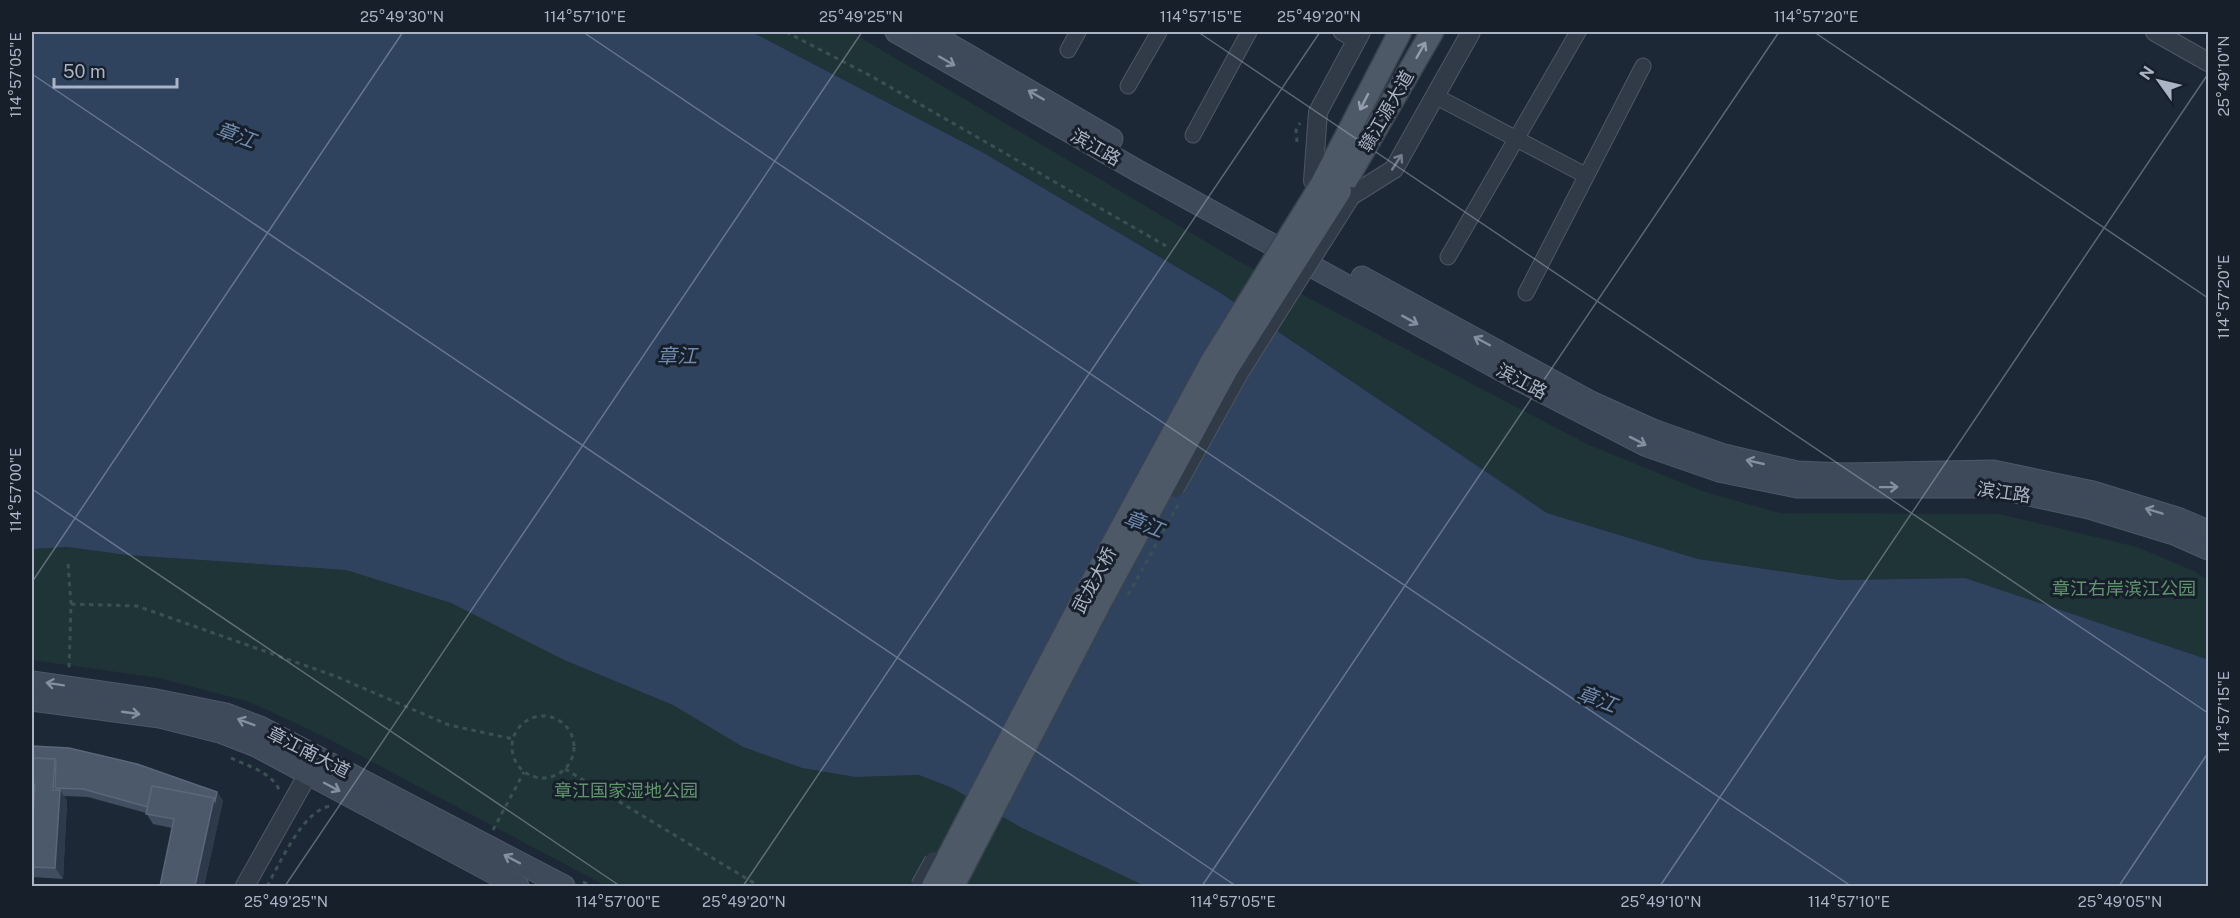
<svg xmlns="http://www.w3.org/2000/svg" width="2240" height="918" viewBox="0 0 2240 918" font-family="'Public Sans','Noto Sans SC',sans-serif">
  <style>
    .green { fill: #1f3437 }
    .water { fill: #2f435f }
    .lines { fill: none; stroke-linecap: round; stroke-linejoin: round }
    .minor-casing { stroke: #4e5765; stroke-width: 17 }
    .tertiary-casing { stroke: #4e5765; stroke-width: 20 }
    .secondary-casing { stroke: #4e5765; stroke-width: 23 }
    .primary-casing { stroke: #3a4350; stroke-width: 25 }
    .path { stroke: #3a5052; stroke-width: 3; stroke-dasharray: 4.5 4.5; stroke-linecap: butt }
    .minor { stroke: #313a47; stroke-width: 15 }
    .tertiary { stroke: #313a47; stroke-width: 18 }
    .secondary { stroke: #3e495a; stroke-width: 21 }
    .primary { stroke: #4e5967; stroke-width: 22 }
    .tertiary-bridge-casing { stroke: #4e5765; stroke-width: 20; stroke-linecap: butt }
    .primary-bridge-casing { stroke: #3a4350; stroke-width: 25; stroke-linecap: butt }
    .path-bridge { stroke: #3a5052; stroke-width: 3; stroke-dasharray: 4.5 4.5; stroke-linecap: butt }
    .tertiary-bridge { stroke: #313a47; stroke-width: 18 }
    .primary-bridge { stroke: #4e5967; stroke-width: 22 }
    .wall { fill: #414e5f }
    .shaded-wall { fill: #2e3a4a }
    .building { fill: #4c596a; stroke: #5b6778; stroke-width: 1.5 }
    .oneway { stroke: #939dad }
    .oneway2 { stroke: #848f9f }
    .oneway3 { stroke: #747d8c }
    .ticks { fill: none; stroke: #aab4c4; stroke-width: 1.5; stroke-opacity: 0.45 }
    .labels { text-anchor: middle; dominant-baseline: central; stroke-width: 6; stroke-linejoin: round; paint-order: stroke }
    .street-label { font-size: 18px; fill: #aab4c4; stroke: #171f2b }
    .park-label { font-size: 18px; fill: #61956d; stroke: #171f2b }
    .water-label { font-size: 20px; font-style: italic; fill: #708baf; stroke: #171f2b }
    .neatline { fill: none; stroke: #aab4c4; stroke-width: 2 }
    .ticks-label { font-size: 15px; text-anchor: middle; fill: #aab4c4 }
  </style>
  <rect width="100%" height="100%" fill="#1d2836"/>
  <g class="green">
    <path d="M752,32h99l389,230 349,183 116,47 75,21 220,1 137,33 57,24 14,9v81l-243,-83 -125,2 -142,-21 -151,-46 -328,-221 -237,-140z"/>
    <path d="M67,547l60,8 219,15 105,33 113,57 109,45 70,42 59,21 53,9 64,-2 33,13 70,40 123,58h-539l-279,-148 -77,-36 -91,-24 -127,-18v-111z"/>
  </g>
  <path class="water" d="M32,32h720l230,120 237,140 328,221 151,46 142,21 125,-2 241,81 2,2v225h-1063l-123,-58 -70,-40 -33,-13 -64,2 -53,-9 -59,-21 -70,-42 -109,-45 -113,-57 -105,-33 -219,-15 -60,-8 -35,2z"/>
  <g class="lines">
    <g class="minor-casing">
      <g id="minor">
        <path d="M1341,32l15,9"/>
        <path d="M1068,50l10,-18"/>
        <path d="M1128,86l31,-54"/>
        <path d="M1435,96l150,79"/>
        <path d="M1193,135l56,-103"/>
        <path d="M1448,257l130,-225"/>
        <path d="M1526,293l117,-227"/>
      </g>
    </g>
    <g class="tertiary-casing">
      <g id="tertiary">
        <path d="M2155,32l53,30"/>
        <path d="M1313,181l5,-69 43,-80"/>
        <path d="M1351,196l43,-27 77,-137"/>
        <path d="M245,886l63,-112"/>
      </g>
    </g>
    <g class="secondary-casing">
      <g id="secondary">
        <path d="M896,32l242,139 379,208 130,67 72,25 78,16h195l97,21 85,26 34,15"/>
        <path d="M928,32l184,107"/>
        <path d="M1362,277l229,125 62,28 71,25 73,17 48,2 148,-3 100,21 87,27 28,12"/>
        <path d="M32,682l124,18 70,14 34,13 304,159"/>
        <path d="M32,700l128,17 60,15 36,14 262,140"/>
      </g>
    </g>
    <g class="primary-casing">
      <g id="primary">
        <path d="M1320,187l80,-155"/>
        <path d="M1340,191l92,-159"/>
      </g>
    </g>
    <g class="path">
      <path d="M786,32l85,44 295,170"/>
      <path d="M1297,142l-1,-12 4,-7"/>
      <path d="M68,564l3,40 -2,67"/>
      <path d="M71,604l66,2 198,70 114,49 64,14"/>
      <circle cx="543" cy="747" r="31"/>
      <path d="M231,758c15,7 42,15 48,32"/>
      <path d="M565,769l194,117"/>
      <path d="M493,830l31,-58"/>
      <path d="M583,882l9,4"/>
      <path d="M267,886c13,-22 35,-75 63,-80"/>
    </g>
    <use href="#minor" class="minor"/>
    <use href="#tertiary" class="tertiary"/>
    <use href="#secondary" class="secondary"/>
    <use href="#primary" class="primary"/>
    <g class="tertiary-bridge-casing">
      <g id="tertiary-bridge">
        <path d="M1175,488l64,-115 112,-177"/>
        <path d="M920,886l14,-25"/>
      </g>
    </g>
    <g class="primary-bridge-casing">
      <g id="primary-bridge">
        <path d="M933,886l152,-291 127,-234 108,-174"/>
        <path d="M953,886l148,-285 126,-232 113,-178"/>
      </g>
    </g>
    <path class="path-bridge" d="M1128,595l51,-92"/>
    <use href="#tertiary-bridge" class="tertiary-bridge"/>
    <use href="#primary-bridge" class="primary-bridge"/>
  </g>
  <path class="wall" d="M32,746l191,54 -19,86h-44l12,-58 -19,-4 -7,-11 -58,-16 -24,-1 3,5 -4,78 -31,-2v-62h1l1,-21h-2z"/>
  <g class="shaded-wall">
    <path d="M55,759l7,11 -7,18 4,6 1,-4 7,11 -4,78 -8,-11 -2,-78z"/>
    <path d="M217,792l6,8 -19,86h-9l19,-88z"/>
  </g>
  <g class="building">
    <path d="M32,746l37,2 68,16 80,28 -2,9 -1,-3 -62,-12 -4,21 -65,-18 -28,-1 1,-26 -1,-3 -23,-1z"/>
    <path d="M32,758l23,1 -2,31h7l-5,78 -23,-1v-52h1l2,-31h-3z"/>
    <path d="M152,786l62,12 -19,88h-35l14,-67 -28,-5z"/>
  </g>
  <defs><path id="oneway-shaft" d="M-6 0H5M1.5-3L5.5 0L1.5 3" fill="none" stroke-width="1.6" stroke-linecap="round" stroke-linejoin="round" transform="scale(1.5)"/></defs>
  <g class="oneway">
    <use href="#oneway-shaft" transform="translate(1421 50) rotate(-60)"/>
    <use href="#oneway-shaft" transform="translate(1364 102) rotate(117)"/>
  </g>
  <g class="oneway2">
    <use href="#oneway-shaft" transform="translate(947 61) rotate(30)"/>
    <use href="#oneway-shaft" transform="translate(1036 95) rotate(-150)"/>
    <use href="#oneway-shaft" transform="translate(1410 320) rotate(29)"/>
    <use href="#oneway-shaft" transform="translate(1482 341) rotate(-152)"/>
    <use href="#oneway-shaft" transform="translate(1638 441) rotate(27)"/>
    <use href="#oneway-shaft" transform="translate(1755 462) rotate(-167)"/>
    <use href="#oneway-shaft" transform="translate(1889 487) rotate(-1)"/>
    <use href="#oneway-shaft" transform="translate(2154 511) rotate(-163)"/>
    <use href="#oneway-shaft" transform="translate(55 684) rotate(-171)"/>
    <use href="#oneway-shaft" transform="translate(131 713) rotate(8)"/>
    <use href="#oneway-shaft" transform="translate(246 722) rotate(-159)"/>
    <use href="#oneway-shaft" transform="translate(332 787) rotate(28)"/>
    <use href="#oneway-shaft" transform="translate(512 859) rotate(-152)"/>
  </g>
  <use class="oneway3" href="#oneway-shaft" transform="translate(1397 162) rotate(-57)"/>
  <path class="ticks" d="M583,32l1268,854M1198,32l1010,681M1814,32l394,266M32,74l1204,812M32,489l588,397M32,582l371,-550M285,886l577,-854M743,886l577,-854M1202,886l577,-854M1660,886l548,-812M2119,886l89,-133"/>
  <g class="labels">
    <g class="street-label">
      <text transform="translate(1386 111) rotate(-60)">赣江源大道</text>
      <text transform="translate(1096 147) rotate(30)">滨江路</text>
      <text transform="translate(1522 381) rotate(28)">滨江路</text>
      <text transform="translate(2004 492) rotate(8)">滨江路</text>
      <text transform="translate(1094 580) rotate(-62)">武龙大桥</text>
      <text transform="translate(309 752) rotate(27)">章江南大道</text>
    </g>
    <g class="park-label">
      <text x="2124" y="588">章江右岸滨江公园</text>
      <text x="626" y="790">章江国家湿地公园</text>
    </g>
    <g class="water-label">
      <text transform="translate(236 135) rotate(20)">章江</text>
      <text x="677" y="356">章江</text>
      <text transform="translate(1144 524) rotate(21)">章江</text>
      <text transform="translate(1597 699) rotate(21)">章江</text>
    </g>
  </g>
  <rect width="2240" height="918" fill="none" stroke="#171f2b" stroke-width="66"/>
  <g transform="translate(2159 81) rotate(304)" stroke="#171f2b" stroke-width="4.5" paint-order="stroke">
  <path d="M0-4.5L10 22L0 15L-10 22Z" fill="#aab4c4"/>
  <text y="-9" font-size="16" font-weight="bold" text-anchor="middle" fill="#aab4c4">N</text>
  </g>
  <path d="M54 78v9h123v-9" fill="none" stroke="#aab4c4" stroke-width="3"/>
  <text x="63" y="78" font-size="18" fill="#aab4c4" stroke="#171f2b" stroke-width="4.5" paint-order="stroke">50 m</text>
  <rect x="33" y="33" width="2174" height="852" class="neatline"/>
  <g class="ticks-label">
    <text x="402" y="22">25°49'30"N</text>
    <text x="585" y="22">114°57'10"E</text>
    <text x="861" y="22">25°49'25"N</text>
    <text x="1201" y="22">114°57'15"E</text>
    <text x="1319" y="22">25°49'20"N</text>
    <text x="1816" y="22">114°57'20"E</text>
    <text transform="translate(16 75) rotate(-90)" y="5">114°57'05"E</text>
    <text transform="translate(2224 76) rotate(-90)" y="5">25°49'10"N</text>
    <text transform="translate(2224 297) rotate(-90)" y="5">114°57'20"E</text>
    <text transform="translate(16 490) rotate(-90)" y="5">114°57'00"E</text>
    <text transform="translate(2224 712) rotate(-90)" y="5">114°57'15"E</text>
    <text x="286" y="907">25°49'25"N</text>
    <text x="618" y="907">114°57'00"E</text>
    <text x="744" y="907">25°49'20"N</text>
    <text x="1233" y="907">114°57'05"E</text>
    <text x="1661" y="907">25°49'10"N</text>
    <text x="1849" y="907">114°57'10"E</text>
    <text x="2120" y="907">25°49'05"N</text>
  </g>
</svg>
